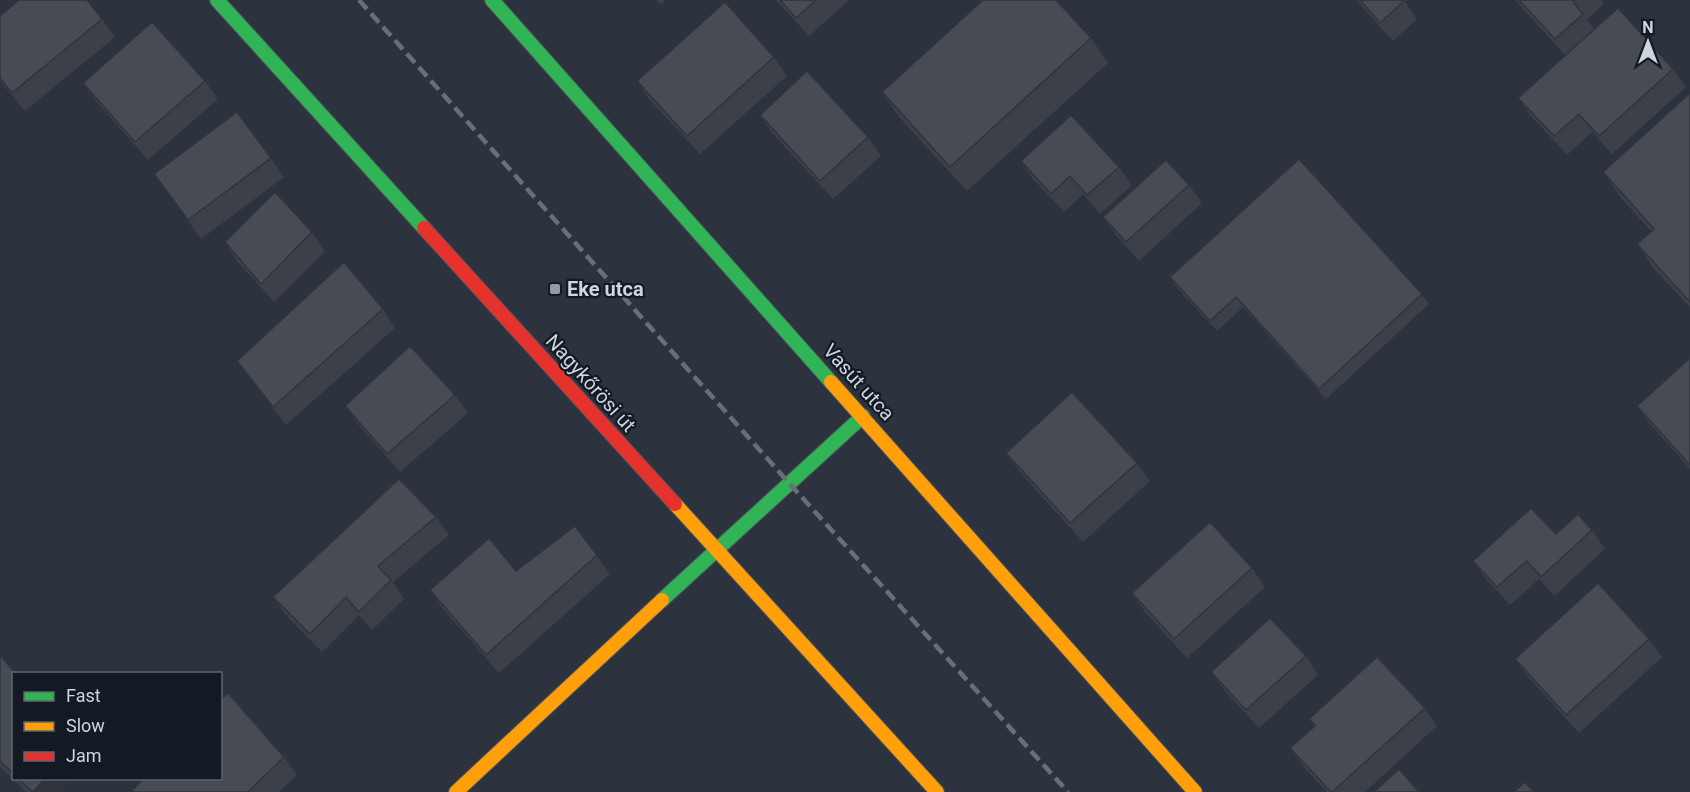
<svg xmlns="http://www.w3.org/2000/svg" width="1690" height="792" viewBox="0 0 1690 792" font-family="Roboto,sans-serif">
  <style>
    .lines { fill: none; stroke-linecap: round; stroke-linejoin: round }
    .fast-casing { stroke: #4a505a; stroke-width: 16 }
    .slow-casing { stroke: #4a505a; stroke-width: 16 }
    .jam-casing { stroke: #4a505a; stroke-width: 16 }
    .fast { stroke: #30b455; stroke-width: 14 }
    .slow { stroke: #ff9f0a; stroke-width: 14 }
    .jam { stroke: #e5322d; stroke-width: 14 }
    .rail { stroke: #6a6f77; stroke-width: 4.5; stroke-dasharray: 12 6; stroke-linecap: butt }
    .wall { fill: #3c4048 }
    .shaded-wall { fill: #31343b }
    .building { fill: #464b54; stroke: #31343b; stroke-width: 1.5 }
    .poi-dot { fill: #959ca8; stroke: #141a23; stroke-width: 2 }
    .labels { text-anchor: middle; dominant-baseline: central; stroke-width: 4.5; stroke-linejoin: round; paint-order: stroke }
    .poi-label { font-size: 20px; font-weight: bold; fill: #cdd5e1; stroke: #141a23; text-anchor: start }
    .street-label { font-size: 20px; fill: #cdd5e1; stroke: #141a23 }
  </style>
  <rect width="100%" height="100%" fill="#2d333e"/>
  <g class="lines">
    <g class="fast-casing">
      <g id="fast">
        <path d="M217,0l207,228"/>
        <path d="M492,0l339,382"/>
        <path d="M662,600l201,-184"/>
      </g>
    </g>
    <g class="slow-casing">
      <g id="slow">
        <path d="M831,382l364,410"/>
        <path d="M675,504l262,288"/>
        <path d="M456,792l206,-192"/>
      </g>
    </g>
    <g class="jam-casing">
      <path id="jam" d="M424,228l251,276"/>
    </g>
    <use href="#fast" class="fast"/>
    <use href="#slow" class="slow"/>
    <use href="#jam" class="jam"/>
    <path class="rail" d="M359,0l430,483 279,309"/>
  </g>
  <g class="wall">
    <path d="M656,0h10l-5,5z"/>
    <path d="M776,0h73l-40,36z"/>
    <path d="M1356,0h52l-3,2 12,17 -24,22z"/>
    <path d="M1515,0h86l3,4 -17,15 7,10 79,40 13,18 -74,67 -20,-22 -25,23 -36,-39 -13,-18 47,-43z"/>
    <path d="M0,16l102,3 13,18 -90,74 -25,-30z"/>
    <path d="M1091,38l17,25 -141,128 -68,-74 -17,-25z"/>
    <path d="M774,57l13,19 -87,78 -50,-54 -13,-19z"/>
    <path d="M205,81l13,18 -70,61 -52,-59 -13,-18z"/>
    <path d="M1690,93v214l-36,-38 -17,-25 14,-13 -31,-34 -17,-25z"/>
    <path d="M760,115l108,22 13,19 -48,43 -61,-66z"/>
    <path d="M271,158l13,19 -83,62 -47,-65z"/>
    <path d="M1021,161l98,6 13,18 -32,29 -17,-20 -19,18 -30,-32z"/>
    <path d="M1189,185l13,18 -63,58 -23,-26 -13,-18z"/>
    <path d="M312,232l13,19 -51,51 -37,-41 -12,-19z"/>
    <path d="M1170,277l252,17 7,10 -103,95 -83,-92 -26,24 -41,-44z"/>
    <path d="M383,309l12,19 -109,97 -36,-46 -13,-18z"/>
    <path d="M1690,358v111l-40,-45 -13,-18z"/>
    <path d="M455,395l13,18 -68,59 -42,-48 -13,-18z"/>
    <path d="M1006,453l131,10 13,18 -67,61 -64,-71z"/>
    <path d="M436,517l13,18 -56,47 11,17 -32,31 -13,-15 -37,37 -36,-37 -13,-18z"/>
    <path d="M575,526l35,48 -111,99 -56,-64 -13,-19 86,-19z"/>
    <path d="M1592,530l13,19 -51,47 -15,-17 -29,26 -24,-26 -13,-18 83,-27z"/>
    <path d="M1252,568l13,19 -78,71 -42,-46 -13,-19z"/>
    <path d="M1649,639l13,18 -83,76 -51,-56 -13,-18z"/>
    <path d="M0,655l14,19v104h59l-11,14h-36l-26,-25z"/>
    <path d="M1306,656l12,19 -59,53 -35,-38 -13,-18z"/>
    <path d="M1425,708l12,18 -72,66h-38l-24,-26 -13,-18 24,-21 -5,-8z"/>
    <path d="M284,757l13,18 -18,17h-148z"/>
  </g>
  <path class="shaded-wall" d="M45,778h28l-11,14h-29z"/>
  <g class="building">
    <path d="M19,0h68l15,19 -90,74 -12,-15v-62z"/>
    <path d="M780,0h36l-20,18z"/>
    <path d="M983,0h73l35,38 -141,129 -68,-75z"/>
    <path d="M1360,0h44v1l-24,22z"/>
    <path d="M1519,0h56l-2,2 10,12 -28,25z"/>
    <path d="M725,2l49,55 -87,79 -50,-55z"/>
    <path d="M1618,8l55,61 -74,67 -20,-22 -25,22 -36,-38z"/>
    <path d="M152,22l53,59 -70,61 -52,-59z"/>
    <path d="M807,71l61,66 -48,44 -60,-66z"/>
    <path d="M1690,93v209l-53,-58 17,-15 -51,-57z"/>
    <path d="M237,112l34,46 -83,62 -34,-46z"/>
    <path d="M1071,115l48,52 -32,28 -17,-19 -19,18 -30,-33z"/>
    <path d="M1299,159l123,135 -103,95 -83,-92 -26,24 -40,-44z"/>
    <path d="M1166,160l23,25 -63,57 -23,-25z"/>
    <path d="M275,192l37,40 -51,52 -36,-42z"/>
    <path d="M344,262l39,47 -110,98 -36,-46z"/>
    <path d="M410,346l45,49 -68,59 -42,-48z"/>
    <path d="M1690,358v107l-53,-59z"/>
    <path d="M1072,392l65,71 -67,60 -64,-70z"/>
    <path d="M399,479l37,38 -58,49 13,14 -32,32 -13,-15 -36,37 -37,-37z"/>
    <path d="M1531,508l25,26 22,-20 14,16 -51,47 -14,-16 -30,26 -24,-26z"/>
    <path d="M1210,522l42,46 -78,71 -42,-46z"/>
    <path d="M575,526l22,29 -111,100 -56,-65 59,-52 27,33z"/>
    <path d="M1598,583l51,56 -83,76 -51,-56z"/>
    <path d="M1270,618l36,38 -60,54 -35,-38z"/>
    <path d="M0,655l16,19h-2v100l-14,-13z"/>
    <path d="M1377,657l48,51 -93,84h-1l-41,-44 25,-22 -6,-7z"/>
    <path d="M228,693l56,64 -36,35h-117l13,-14h76v-78z"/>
    <path d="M1399,769l20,23h-45z"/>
    <path d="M18,778h27l-12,14z"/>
    <path d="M1525,782l9,10h-20z"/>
  </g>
  <rect class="poi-dot" x="549" y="283" width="12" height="12" rx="3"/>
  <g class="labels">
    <g class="poi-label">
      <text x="567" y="289">Eke utca</text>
    </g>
    <g class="street-label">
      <text transform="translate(859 382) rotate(48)">Vasút utca</text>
      <text transform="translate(591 383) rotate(48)">Nagykőrösi út</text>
    </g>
  </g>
  <rect x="12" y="672" width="210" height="108" fill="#141a23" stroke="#5e656f" stroke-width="1.5"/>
  <rect x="24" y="692" width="30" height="9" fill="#30b455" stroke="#5e656f" stroke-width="1.5"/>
  <text x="66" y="702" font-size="18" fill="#cdd5e1">Fast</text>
  <rect x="24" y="722" width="30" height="9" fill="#ff9f0a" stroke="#5e656f" stroke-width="1.5"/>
  <text x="66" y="732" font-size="18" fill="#cdd5e1">Slow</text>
  <rect x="24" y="752" width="30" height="9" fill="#e5322d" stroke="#5e656f" stroke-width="1.5"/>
  <text x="66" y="762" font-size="18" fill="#cdd5e1">Jam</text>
  <g transform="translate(1648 42)" stroke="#141a23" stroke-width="4.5" paint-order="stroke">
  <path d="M0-4.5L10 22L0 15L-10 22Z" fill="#cdd5e1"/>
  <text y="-9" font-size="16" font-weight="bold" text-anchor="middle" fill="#cdd5e1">N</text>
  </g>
</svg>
